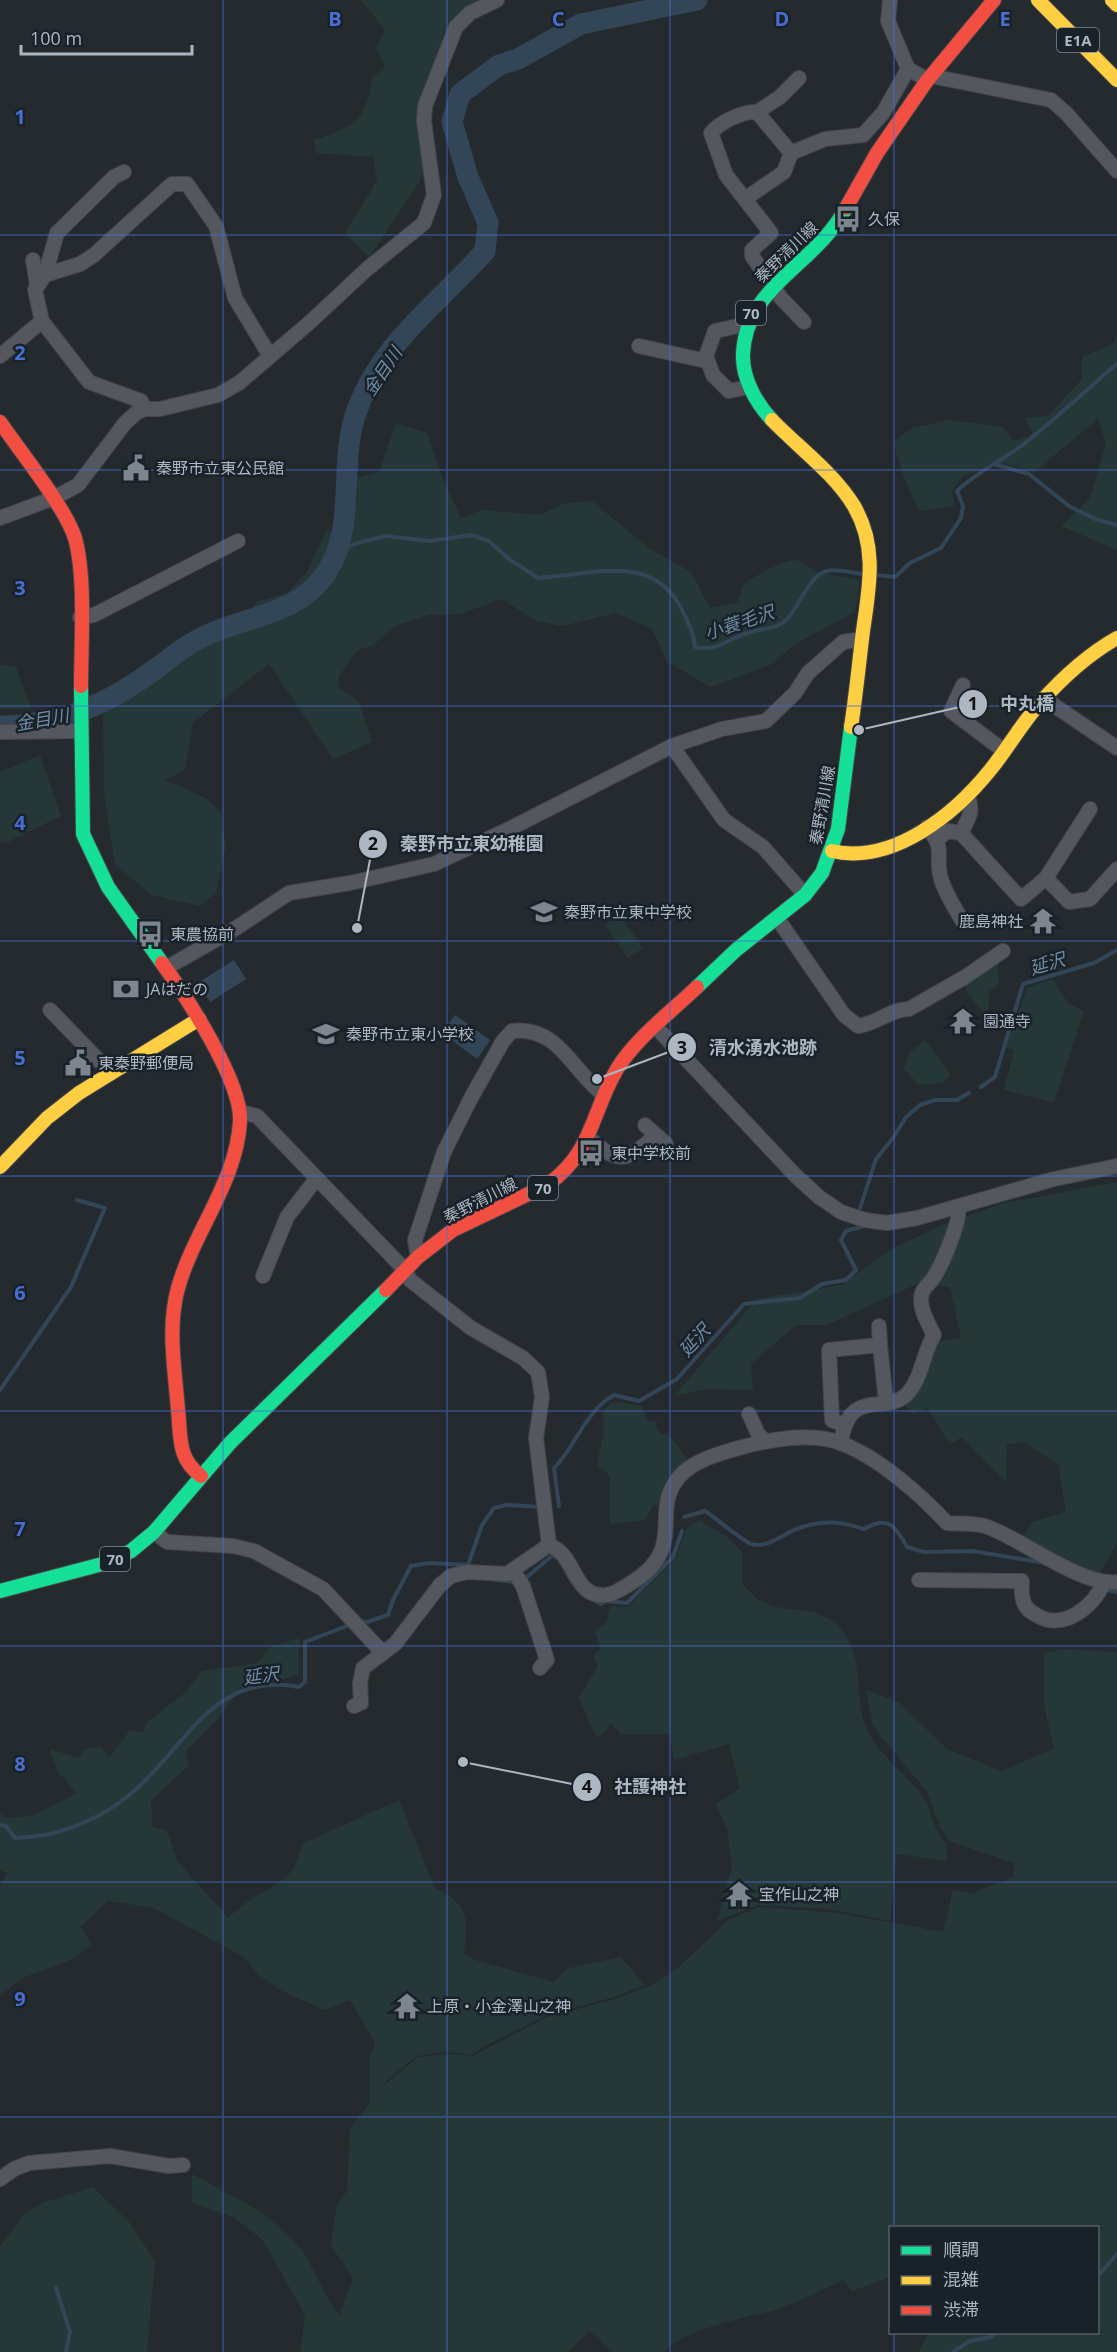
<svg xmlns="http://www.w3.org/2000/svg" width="1117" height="2352" viewBox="0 0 1117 2352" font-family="'Open Sans','Noto Sans JP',sans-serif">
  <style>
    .green { fill: #253736 }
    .water { fill: #334657 }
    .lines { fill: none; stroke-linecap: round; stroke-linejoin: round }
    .stream { stroke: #334657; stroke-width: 4 }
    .river { stroke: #334657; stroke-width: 21 }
    .street-casing { stroke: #42464a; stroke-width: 16 }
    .fast-casing { stroke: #42464a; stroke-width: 16 }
    .slow-casing { stroke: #42464a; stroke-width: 16 }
    .jam-casing { stroke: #42464a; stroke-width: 16 }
    .street { stroke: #54585e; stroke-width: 14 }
    .fast { stroke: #16e098; stroke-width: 14 }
    .slow { stroke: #ffcf43; stroke-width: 14 }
    .jam { stroke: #f24e42; stroke-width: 14 }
    .grid { fill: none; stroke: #486ed1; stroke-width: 1.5; stroke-opacity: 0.55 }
    .labels { text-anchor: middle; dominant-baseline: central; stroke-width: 5; stroke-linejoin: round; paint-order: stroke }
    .shield { fill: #192129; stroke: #818a94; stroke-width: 1.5 }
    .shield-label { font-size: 15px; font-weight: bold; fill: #adb7c2 }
    .poi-label { font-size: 16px; fill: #adb7c2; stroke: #192129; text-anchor: start }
    .street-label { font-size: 16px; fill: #adb7c2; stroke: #192129 }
    .water-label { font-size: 18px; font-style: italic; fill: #6f8ca5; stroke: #192129 }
    .grid-label { font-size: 20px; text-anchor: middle; font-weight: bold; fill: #486ed1; stroke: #192129; stroke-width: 5; stroke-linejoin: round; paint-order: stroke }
    .leader { fill: none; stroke: #adb7c2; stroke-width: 2 }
    .callout-dot { fill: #adb7c2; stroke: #192129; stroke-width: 2 }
    .mark-label { font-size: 18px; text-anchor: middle; font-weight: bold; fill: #111 }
    .callout-label { font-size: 18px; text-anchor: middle; font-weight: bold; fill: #adb7c2; stroke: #192129; stroke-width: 5; stroke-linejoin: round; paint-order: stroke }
  </style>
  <rect width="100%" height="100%" fill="#252a2f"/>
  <g class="green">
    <path d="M361,0h120v6l-20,8 -31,104 1,39 -12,25 -50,76 -24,-25 32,-52 -4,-24 -57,-4 -2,-13c39,-13 53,-19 58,-62l13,-11 -9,-19 9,-18z"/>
    <path d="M1117,335v215l-56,-24 29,-28 16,-55 -8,-24 -65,54 -28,-10 -41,12 -12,16 2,15 -35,5 -15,-33 -11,-36 19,-14 37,-8 54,7 10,14 19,-7 -7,-16 23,-2 34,-37v-22l32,-14z"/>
    <path d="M396,423l31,10 14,41 20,44 21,-8 58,5 23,-11 29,-3 58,48 41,23 19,36 28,-6 5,-18 23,-14 22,-9 10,-1 19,12 43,8 -5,32 -58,31 -27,22 -59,22 -44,-25 -15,-33 -36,-16 -54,13 -26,-5 -34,-22 -42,15 -31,1 -34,11 -22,19 -15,5 -19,26v12l20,14 13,40 -39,17 -64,-95 -76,59 -8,47 -20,10 43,19 13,15 5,33 -10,46 -16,13 -48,-11 -37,-30 -11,-71 -1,-84 41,-25 38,-34 64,-26 10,-23 31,-9 19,-20 21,-43 23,7 8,-43 -2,-16 23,-6z"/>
    <path d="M0,664l16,3 15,42h-31z"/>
    <path d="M40,755l21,61 -55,27 -6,-2v-69z"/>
    <path d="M620,915l23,33 -15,10 -23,-33z"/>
    <path d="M997,962l2,21 -10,9 -1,25 -21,-24 -2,-9z"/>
    <path d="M1053,979l15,24 16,8 -30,92 -50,-13 10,-40 -9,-3 22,-59z"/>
    <path d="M925,1040l26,35 -9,8 -23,2 -15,-16 5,-16z"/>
    <path d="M1117,1182v362l-20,33 -75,-39 10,-16 34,-10 -8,-47 -33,-23 -18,2 -1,38 -44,-45 -12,7 -23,-36 -14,6 -13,-14 36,-58 25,-4 -11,-51 -31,-4 -92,42h-31l-45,39 2,26 -46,-1 -33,7 83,-97 84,-14 52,-37 50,-23 57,-21z"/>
    <path d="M618,1402l23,4 7,15h7l4,12 10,2 20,26 -18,45 -18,-1 -7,15 -36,4v-48l-13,-11 6,-30v-24l8,-8z"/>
    <path d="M699,1520l27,16 16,15v32c5,5 10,12 16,16 22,15 53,6 74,22 37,27 19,75 36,110 12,25 37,42 53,63 8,10 10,23 15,34 9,18 11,11 11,33l-50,-7 -7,67 -62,-12 -70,-4 -41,16 15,-55 -5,-37 -11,-25 24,-16 -11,-44 -55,16 -4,-26h-49l-10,-11 -11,14 -6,-3 -15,-37 19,-31 -5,-10 7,-7 -5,-18 11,-8 4,-17 18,1 47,-48 12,-31z"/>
    <path d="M300,1638l-2,37 -59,16 -25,32 -28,28 3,14 -38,36 2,26 14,4 11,31 50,55c7,-5 15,-12 22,-17 27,-17 45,-20 52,-56l97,-44 36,88c35,17 33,30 29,66l11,6 78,22 16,-14 52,-11 24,28 -31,12 -69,19 -57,28 -16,11 -27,-3 -28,4 -30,24 -3,5 34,-28 30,-3 25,2 72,-38 76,-21 31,-12 27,-18 49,-47 31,-13 80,6 104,19 10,-42 18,4 42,-17 1,-14 -65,-22 -9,-14 -13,-35 -54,-66 -7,-36 33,12 48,47 54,22 53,-22 -10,-43v-53l19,-4 54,3v700h-199l11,-19 169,-1v-104h-208v49l-38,14 -9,-11c-22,10 -45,23 -68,30 -27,7 -95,20 -110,42h-52l-24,-21 -20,21h-269l5,-37 -43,-76 -29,-22 -41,-14v-29c36,20 77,38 105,70 16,18 25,51 43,71l13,-38 -23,-32 7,-41 10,-13 3,-63 20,-26v-45l5,-14 -25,-43 -26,10 -42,-19 -22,-15 -17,-19 -89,-49 -46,-7 -28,26 12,17 -22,16 -50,19 -20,17v-109l7,-14 -7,-3v-57l6,5 25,-2 46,-23 -20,-22 -7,-22 28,9 7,-9 16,-2 9,10 20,-27 13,2 4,-10 39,-30 16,-21 56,-8 13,-17z"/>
    <path d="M93,2187l36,35 26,39 -8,91h-147v-105l26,-35 19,-10z"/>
  </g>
  <g class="water">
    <path d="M234,960l12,19 -36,23 -12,-19z"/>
    <path d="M455,1015l35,25 -13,19 -35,-26z"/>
  </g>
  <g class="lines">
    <g class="stream">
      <path d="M997,465l32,9 40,32 26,13 22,6"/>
      <path d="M338,552l19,-9 28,-7 45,5 41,-6 18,6 20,18 29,19c54,-3 117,-27 145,34 6,12 11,22 12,35 22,5 33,-8 52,-14 15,-5 31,-3 42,-16 11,-13 21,-41 37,-46 10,-3 27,2 37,3"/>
      <path d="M877,575l18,2 15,-14 31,-15 20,-30 2,-12 -6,-15c22,-21 49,-32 72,-51 30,-24 58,-51 88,-76"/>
      <path d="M981,1087l14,-10 28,-93 71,-21 23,-13"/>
      <path d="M860,1208l16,-49 17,-21 13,-21 14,-12 15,-5h22l12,-7"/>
      <path d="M0,1390l71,-103 34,-79 -28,-8"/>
      <path d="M559,1506l-5,-38c22,-22 32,-58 60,-73l25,6 38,-22 67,-75 56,-6 22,-14 24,-4 10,-10 -15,-30 5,-9 18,-5"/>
      <path d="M684,1517l21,-6c9,6 40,31 46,33 17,5 33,-11 48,-16 24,-8 41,-7 65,1 23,-14 31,-4 43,18l17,5 48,-1 73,12"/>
      <path d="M496,1580l19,2"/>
      <path d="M522,1581l31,-26 6,4 13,23"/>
      <path d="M1103,1589l14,3"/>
      <path d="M582,1594l19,10 5,-3 21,2 46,-46 9,-26"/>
      <path d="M358,1621l9,1 21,-7 5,-15 18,-34 17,-3 40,2 14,-40 12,-17 12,-3 35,2"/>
      <path d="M0,1825l6,1 9,12c41,-1 81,-16 113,-42 57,-45 83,-126 171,-109l6,-5v-40l47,-18"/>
      <path d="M1098,2276l19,-22"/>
      <path d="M56,2288l14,44 -4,20"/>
      <path d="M953,2352l17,-11 21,-4 8,-5"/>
    </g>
    <path class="river" d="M0,726c62,-1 109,-22 158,-59 17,-12 25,-21 45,-30 43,-22 97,-21 125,-67 28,-45 11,-104 27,-154 23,-71 84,-113 130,-165l3,-28 -20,-46 -16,-55 8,-28 39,-29 19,-6 63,-35 116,-24"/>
    <g class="street-casing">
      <g id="street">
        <path d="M890,0l-2,21 20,48 20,11"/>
        <path d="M931,76l120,24 15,13 51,58"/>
        <path d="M757,112l23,-15 19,-19"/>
        <path d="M791,153l-34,-41c-14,-1 -37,10 -46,21l15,42 45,58 -19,17v6l29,42 23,24"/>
        <path d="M791,153l34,-14 38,-4 20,-22 25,-44"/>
        <path d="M124,172l-10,5 -57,56 -12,42 -10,15 7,31 47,61 52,19 3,8"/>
        <path d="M745,199l39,-27 7,-19"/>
        <path d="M33,260l4,25"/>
        <path d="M45,275l35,-11 14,-9 78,-71h15l29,42 19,72 35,58"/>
        <path d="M747,324l-32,7 -9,25 7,19 16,16 20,-4"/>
        <path d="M639,346l67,15"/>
        <path d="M0,356l42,-35"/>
        <path d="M0,518l54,-20 24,-13 47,-62 11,-10 8,-4h16l58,-14 21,-12 70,-60 58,-54 57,-46 10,-28 -10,-74 1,-15 31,-79 14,-14 27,-13"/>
        <path d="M80,617l14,-2 144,-74"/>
        <path d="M963,685l-12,26 53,40"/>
        <path d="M1043,698l74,50"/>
        <path d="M0,732l81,-1"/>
        <path d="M672,746l52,74 39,27 42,48"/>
        <path d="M927,827c20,23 7,27 14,52 5,16 14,29 22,43"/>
        <path d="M961,833l60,66 25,-21 44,-69"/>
        <path d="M937,839l11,-8 13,2c7,-14 14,-22 6,-37"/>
        <path d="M1046,878l23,24 21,-3 27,-30"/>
        <path d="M777,918l67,97 14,11c19,-2 32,-17 51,-17l56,-32 38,-26"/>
        <path d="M166,968l67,-38 56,-37 61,-10 84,-19 75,-35 163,-83 50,-17 44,-8 29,-28 13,-20 35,-31 19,-3"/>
        <path d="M50,1010l61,63"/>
        <path d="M655,1026l139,148 25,23 22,15 24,8 22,3 30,-5 137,-39 63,-13"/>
        <path d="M241,1112l16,4 148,154 5,10 61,48 52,30 15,14 4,25 -6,41 13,107"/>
        <path d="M645,1125l21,19"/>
        <path d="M589,1138c31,28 38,23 67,-3"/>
        <path d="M418,1257l-3,-17 29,-88 27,-54 32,-57 9,-10c47,-5 59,39 92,64"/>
        <path d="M263,1276l24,-59 30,-39"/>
        <path d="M879,1326l1,19"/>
        <path d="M749,1414l9,20 7,7"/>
        <path d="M844,1425l-12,-5 -3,-70 51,-5 6,57"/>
        <path d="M841,1443c8,-57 44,-28 65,-48 16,-15 17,-43 28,-60 -5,-10 -13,-23 -13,-35 0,-10 5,-13 11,-20 9,-13 30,-60 26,-74"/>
        <path d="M154,1532l13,10 66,4 21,5 69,38 60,64"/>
        <path d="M549,1545c29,11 23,53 57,50 9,-1 17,-7 25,-12 58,-36 18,-70 48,-106 14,-16 36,-22 56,-28 31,-9 77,-18 108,-5 36,14 78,51 104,79 12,1 26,0 38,3 36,12 97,61 132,56"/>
        <path d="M514,1572l9,14 24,74 -7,8"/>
        <path d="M919,1580l103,1c0,6 -1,13 1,18 1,9 8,13 15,17 26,15 56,-10 66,-34"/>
        <path d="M354,1706l7,-3 -1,-20 3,-15 32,-24 45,-59 11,-9 16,-4 40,2 42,-29"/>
        <path d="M0,2179l14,-10 15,-6 81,-7 59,10 14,-1"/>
      </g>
    </g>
    <g class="fast-casing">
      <g id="fast">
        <path d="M772,420c-16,-17 -30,-42 -29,-66 3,-69 72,-88 103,-146"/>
        <path d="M81,686l2,148 25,53 54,76"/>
        <path d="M697,987l39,-37 69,-55 17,-22 16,-44 13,-102"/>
        <path d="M0,1591l110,-29 21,-11 23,-19 76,-89 156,-153"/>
      </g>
    </g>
    <g class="slow-casing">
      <g id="slow">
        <path d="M1038,0l79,80"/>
        <path d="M1112,0l5,5"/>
        <path d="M772,420c27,28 62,53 82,86 24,41 15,82 9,125 -4,32 -7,64 -12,96"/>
        <path d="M832,851c61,14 123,-37 159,-82 17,-21 31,-46 49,-66 23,-26 47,-48 77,-65"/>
        <path d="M0,1167l47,-49 32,-25 120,-74"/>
      </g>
    </g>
    <g class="jam-casing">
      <g id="jam">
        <path d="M846,208l31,-55 49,-71 68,-82"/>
        <path d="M0,422c20,29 65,85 75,116 11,40 6,105 6,148"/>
        <path d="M162,963c24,33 80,119 78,158 -3,60 -46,110 -62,167 -11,40 -3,82 0,122 3,27 -1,48 23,66"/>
        <path d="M386,1290l32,-33 35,-27 94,-45c46,-32 44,-72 70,-116 19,-31 54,-57 80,-82"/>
      </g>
    </g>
    <use href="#street" class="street"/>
    <use href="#fast" class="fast"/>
    <use href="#slow" class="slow"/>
    <use href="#jam" class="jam"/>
  </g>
  <path class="grid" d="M223,0v2352M447,0v2352M670,0v2352M894,0v2228M0,235h1117M0,470h1117M0,706h1117M0,941h1117M0,1176h1117M0,1411h1117M0,1646h1117M0,1882h1117M0,2117h1117M894,2332v20"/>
  <defs>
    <g id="bus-bare" transform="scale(2.07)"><path d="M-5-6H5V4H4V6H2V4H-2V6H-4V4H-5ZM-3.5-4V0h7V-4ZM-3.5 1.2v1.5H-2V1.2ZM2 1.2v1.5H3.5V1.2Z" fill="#7d868f" stroke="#192129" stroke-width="2.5" paint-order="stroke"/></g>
    <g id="civic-bare" transform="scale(2.07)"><path d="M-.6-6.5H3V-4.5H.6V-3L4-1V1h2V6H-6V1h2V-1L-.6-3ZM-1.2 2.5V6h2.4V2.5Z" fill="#7d868f" stroke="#192129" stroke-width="2.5" paint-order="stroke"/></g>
    <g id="school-bare" transform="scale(2.07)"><path d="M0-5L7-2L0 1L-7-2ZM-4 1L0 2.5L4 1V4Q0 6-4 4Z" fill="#7d868f" stroke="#192129" stroke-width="2.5" paint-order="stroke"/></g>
    <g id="temple-bare" transform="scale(2.07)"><path d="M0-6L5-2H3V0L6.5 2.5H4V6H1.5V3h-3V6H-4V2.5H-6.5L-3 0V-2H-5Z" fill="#7d868f" stroke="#192129" stroke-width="2.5" paint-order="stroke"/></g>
    <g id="bank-bare" transform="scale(2.07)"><path d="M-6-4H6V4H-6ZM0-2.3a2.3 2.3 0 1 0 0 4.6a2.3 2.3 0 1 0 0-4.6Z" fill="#7d868f" stroke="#192129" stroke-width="2.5" paint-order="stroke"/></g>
  </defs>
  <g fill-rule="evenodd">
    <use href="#bus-bare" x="848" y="219"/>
    <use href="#civic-bare" x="136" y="468"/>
    <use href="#school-bare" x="544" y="912"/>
    <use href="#temple-bare" x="1043" y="921"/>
    <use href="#bus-bare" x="150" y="934"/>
    <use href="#bank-bare" x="126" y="989"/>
    <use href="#temple-bare" x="963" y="1021"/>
    <use href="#school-bare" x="326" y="1034"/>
    <use href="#civic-bare" x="78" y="1063"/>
    <use href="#bus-bare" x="591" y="1153"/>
    <use href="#temple-bare" x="739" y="1894"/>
    <use href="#temple-bare" x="407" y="2006"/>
  </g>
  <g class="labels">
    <g class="shield">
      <rect x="1057" y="28" width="42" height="24" rx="4.5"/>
      <rect x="736" y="301" width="30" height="24" rx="4.5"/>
      <rect x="528" y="1176" width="30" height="24" rx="4.5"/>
      <rect x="100" y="1547" width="30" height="24" rx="4.5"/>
    </g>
    <g class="shield-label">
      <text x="1078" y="40">E1A</text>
      <text x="751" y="313">70</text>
      <text x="543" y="1188">70</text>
      <text x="115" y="1559">70</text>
    </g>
    <g class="poi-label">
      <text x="868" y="219">久保</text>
      <text x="156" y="468">秦野市立東公民館</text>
      <text x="564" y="912">秦野市立東中学校</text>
      <text x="1023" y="921" text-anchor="end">鹿島神社</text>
      <text x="170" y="934">東農協前</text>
      <text x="146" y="989">JAはだの</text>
      <text x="983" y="1021">園通寺</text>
      <text x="346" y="1034">秦野市立東小学校</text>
      <text x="98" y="1063">東秦野郵便局</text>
      <text x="611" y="1153">東中学校前</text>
      <text x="759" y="1894">宝作山之神</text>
      <text x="427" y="2006">上原・小金澤山之神</text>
    </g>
    <g class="street-label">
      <text transform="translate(786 252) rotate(-44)">秦野清川線</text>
      <text transform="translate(822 805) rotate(-80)">秦野清川線</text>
      <text transform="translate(480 1200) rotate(-27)">秦野清川線</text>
    </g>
    <g class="water-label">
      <text transform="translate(382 371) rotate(-56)">金目川</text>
      <text transform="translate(739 622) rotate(-18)">小蓑毛沢</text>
      <text transform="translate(42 719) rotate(-10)">金目川</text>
      <text transform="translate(1047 963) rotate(-16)">延沢</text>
      <text transform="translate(694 1340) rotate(-48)">延沢</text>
      <text transform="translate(261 1675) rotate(-7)">延沢</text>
    </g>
  </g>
  <g class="grid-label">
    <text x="335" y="26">B</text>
    <text x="558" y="26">C</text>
    <text x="782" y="26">D</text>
    <text x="1005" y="26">E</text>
    <text x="20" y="124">1</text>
    <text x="20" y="360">2</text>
    <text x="20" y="595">3</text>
    <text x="20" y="830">4</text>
    <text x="20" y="1065">5</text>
    <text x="20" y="1300">6</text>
    <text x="20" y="1536">7</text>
    <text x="20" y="1771">8</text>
    <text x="20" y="2006">9</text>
  </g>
  <path class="leader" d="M859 730L973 704M357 928L373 844M597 1079L682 1047M463 1762L587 1787"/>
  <g class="callout-dot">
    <circle cx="859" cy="730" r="6"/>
    <circle cx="357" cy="928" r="6"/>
    <circle cx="597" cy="1079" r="6"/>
    <circle cx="463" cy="1762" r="6"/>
    <circle cx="973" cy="704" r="15"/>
    <circle cx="373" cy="844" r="15"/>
    <circle cx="682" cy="1047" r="15"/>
    <circle cx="587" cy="1787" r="15"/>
  </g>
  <g class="mark-label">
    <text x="973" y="710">1</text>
    <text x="373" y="850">2</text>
    <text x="682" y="1054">3</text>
    <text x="587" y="1793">4</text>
  </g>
  <g class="callout-label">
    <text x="1027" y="710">中丸橋</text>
    <text x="472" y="850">秦野市立東幼稚園</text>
    <text x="763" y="1054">清水湧水池跡</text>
    <text x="650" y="1793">社護神社</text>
  </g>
  <rect x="889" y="2226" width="210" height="108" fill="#192129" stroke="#545d66" stroke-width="1.5"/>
  <rect x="901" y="2246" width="30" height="9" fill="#16e098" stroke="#545d66" stroke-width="1.5"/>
  <text x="943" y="2256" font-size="18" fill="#adb7c2">順調</text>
  <rect x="901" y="2276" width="30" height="9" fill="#ffcf43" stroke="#545d66" stroke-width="1.5"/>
  <text x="943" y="2286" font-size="18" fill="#adb7c2">混雑</text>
  <rect x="901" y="2306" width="30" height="9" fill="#f24e42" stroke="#545d66" stroke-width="1.5"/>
  <text x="943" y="2316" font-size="18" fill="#adb7c2">渋滞</text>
  <path d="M21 45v9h171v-9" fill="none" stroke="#adb7c2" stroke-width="3"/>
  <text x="30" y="45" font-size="18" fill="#adb7c2" stroke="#192129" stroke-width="4.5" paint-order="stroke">100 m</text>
</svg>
